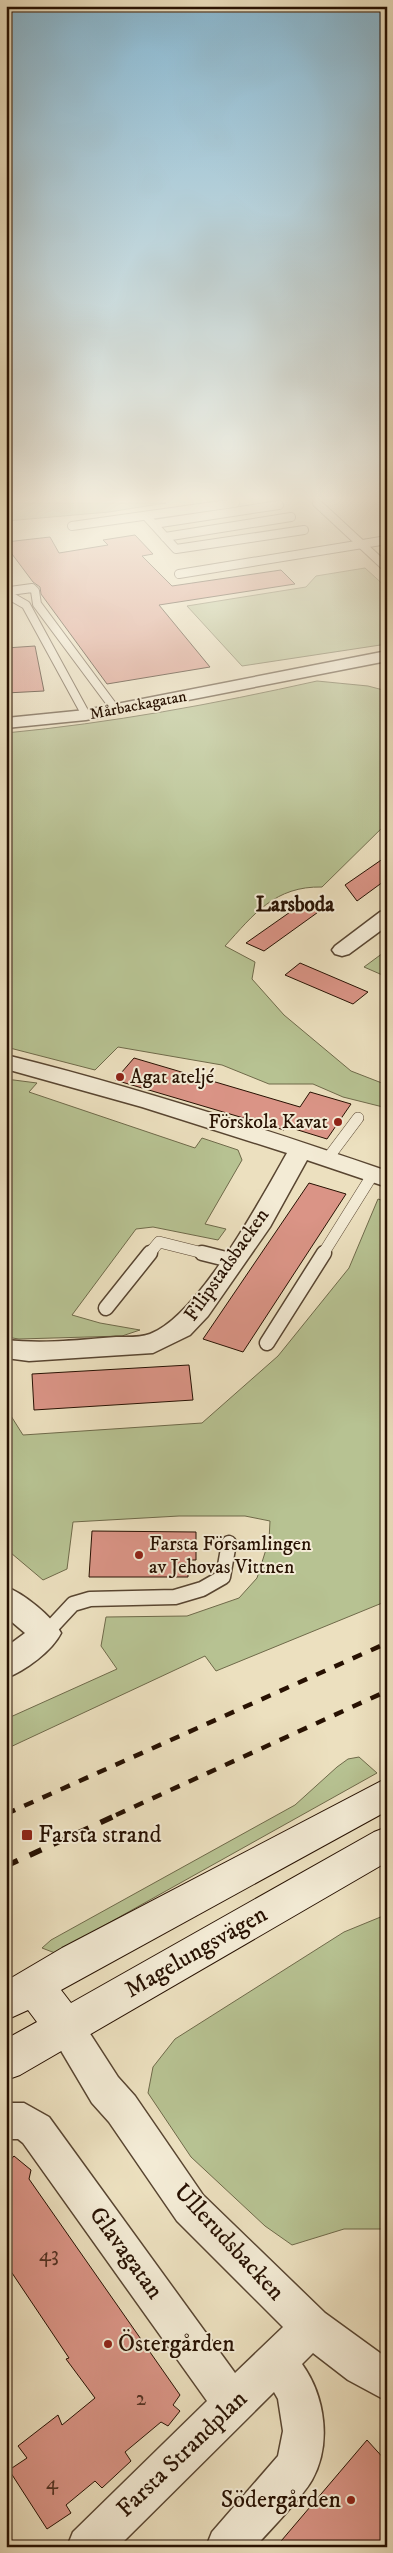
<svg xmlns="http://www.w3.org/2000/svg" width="393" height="2553" font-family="'IM FELL DW Pica',serif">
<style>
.green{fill:#b7c292;stroke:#6f6a4a}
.building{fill:#da9486;stroke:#271102}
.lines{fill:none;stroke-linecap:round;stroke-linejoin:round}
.service-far2-casing{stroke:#584531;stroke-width:10}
.service-far1-casing{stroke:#584531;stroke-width:12}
.service-casing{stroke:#584531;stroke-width:17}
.minor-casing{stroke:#584531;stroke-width:3}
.secondary-casing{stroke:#271102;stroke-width:2}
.service-far2{stroke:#f3ebd5;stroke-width:8}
.service-far1{stroke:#f3ebd5;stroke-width:11}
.service{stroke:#f3ebd5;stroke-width:14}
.minor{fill:#f3ebd5;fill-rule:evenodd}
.secondary{fill:#f3ebd5;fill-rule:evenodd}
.rail-far1{stroke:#271102;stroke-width:4.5;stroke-dasharray:10 10;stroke-linecap:butt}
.rail{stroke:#271102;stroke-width:5.5;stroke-dasharray:13 13;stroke-linecap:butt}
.poi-dot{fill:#8f2418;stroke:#f3ebd5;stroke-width:2}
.labels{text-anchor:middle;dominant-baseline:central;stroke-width:4;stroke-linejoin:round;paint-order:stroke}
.far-street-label{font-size:16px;fill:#271102;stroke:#f3ebd5}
.poi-label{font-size:20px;fill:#271102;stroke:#f3ebd5;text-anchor:start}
.street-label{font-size:20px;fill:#271102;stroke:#f3ebd5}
.far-district-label{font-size:21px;font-weight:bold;fill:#271102;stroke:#f3ebd5}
.near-number-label{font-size:21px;fill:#543223}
.near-poi-label{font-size:24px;fill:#271102;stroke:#f3ebd5;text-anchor:start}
.near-street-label{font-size:24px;fill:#271102;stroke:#f3ebd5}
</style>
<rect width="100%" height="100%" fill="#ece0bf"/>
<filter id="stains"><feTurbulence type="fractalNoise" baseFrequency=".004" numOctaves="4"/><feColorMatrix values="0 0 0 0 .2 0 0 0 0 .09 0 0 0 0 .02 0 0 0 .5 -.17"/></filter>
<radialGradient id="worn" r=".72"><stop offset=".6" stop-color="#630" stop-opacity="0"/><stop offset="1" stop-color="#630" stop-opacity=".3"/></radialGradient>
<g class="green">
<polygon points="6,503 166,503 109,512 6,521"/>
<polygon points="365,568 387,588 387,644 242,666 187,606 306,587 316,576"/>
<path d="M317,681l51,5 19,5v132l-65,64c-47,-1 -68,27 -97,59l30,16 -3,17 32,36 67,56 36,14v23l-44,-11 -30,-13h-44l-47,-19 -104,-18 -23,23 -89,-23v-314c105,-10 208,-29 311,-52z"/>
<polygon points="387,950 387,977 364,967"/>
<polygon points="6,1079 37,1083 29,1092 195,1148 202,1138 238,1150 242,1160 205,1224 226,1229 218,1240 153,1227 136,1229 72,1315 100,1323 140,1330 122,1336 19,1339 6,1337"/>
<polygon points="378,1199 387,1202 387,1601 216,1671 205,1656 6,1749 6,1719 117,1669 101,1646 106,1617 187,1616 239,1598 257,1578 269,1540 270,1521 245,1516 179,1516 73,1522 67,1569 43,1580 11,1553 6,1545 6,1408 23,1435 202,1423 278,1356 349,1268"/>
<polygon points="359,1757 377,1773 55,1953 42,1948 51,1940 295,1805 337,1767 348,1759"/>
<polygon points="383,1916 387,1918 387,2229 344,2229 292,2245 265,2226 191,2157 148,2093 153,2067 175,2039 344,1932"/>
</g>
<g class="building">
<polygon points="135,535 153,554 142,556 172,586 281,570 295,584 159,605 210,667 107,684 41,594 40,587 33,582 6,546 6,542 50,537 59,553 108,545 103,540"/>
<polygon points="35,646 44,691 6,693 6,648"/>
<polygon points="387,856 387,879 357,901 345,885"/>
<polygon points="303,903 321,910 264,951 246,943"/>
<polygon points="300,963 368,992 353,1004 285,975"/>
<polygon points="134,1058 300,1107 310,1092 351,1104 327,1139 285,1126 284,1130 115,1080"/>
<polygon points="309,1183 346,1194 243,1352 203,1339"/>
<polygon points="189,1365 193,1400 34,1410 32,1374"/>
<polygon points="92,1531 196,1532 196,1560 188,1560 188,1577 89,1577"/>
<polygon points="14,2156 31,2170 29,2179 180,2395 173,2405 180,2411 168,2426 161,2422 125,2452 131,2461 102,2488 95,2481 66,2505 71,2513 47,2529 9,2470 27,2458 18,2446 58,2415 62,2425 95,2398 66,2359 69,2358 6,2264 6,2165"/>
<polygon points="367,2440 387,2462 387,2547 276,2547"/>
</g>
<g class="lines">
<g class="service-far2-casing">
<g id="service-far2">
<polyline points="317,503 387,568"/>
<polyline points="146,516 176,549 304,530"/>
<polyline points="154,524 279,505"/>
<polyline points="72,526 235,503"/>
<polyline points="165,537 291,517"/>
<polyline points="179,574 387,540"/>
<polyline points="86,715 26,605 12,597 10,591 32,588 35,591 37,604 115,709"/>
</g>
</g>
<g class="service-far1-casing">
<g id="service-far1">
<polyline points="328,1158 358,1118"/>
<polyline points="149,1254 159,1242 207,1254"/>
<polyline points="323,1254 373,1174"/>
</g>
</g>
<g class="service-casing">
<g id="service">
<polyline points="202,1253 234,1261"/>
<polyline points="106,1308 150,1253"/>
<polyline points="267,1343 324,1253"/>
<polyline points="46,1633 73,1604 90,1599 175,1597 202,1589 223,1577 229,1543"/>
</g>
</g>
<g class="minor-casing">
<g id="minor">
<polygon points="387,651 387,661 86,720 6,728 6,718 86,710"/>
<polygon points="387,910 387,926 349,954 342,956 335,954 332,950 335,946 380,912"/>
<path d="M6,1055c129,32 256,73 381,116v16l-80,-27 -37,67 -62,89 -18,19 -37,18 -124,8 -23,-3v-18c37,4 73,0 110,-3 10,0 24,1 34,-3 48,-18 111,-135 137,-181l-145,-46 -136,-38z"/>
<path d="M6,1587c17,6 47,30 55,46 -9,18 -36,38 -55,45v-31l19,-14 -19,-16z"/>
<path d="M65,2010l13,5 40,62 17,19 68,99 122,118 62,45v43l-39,-21 -35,-27 -11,11c23,32 30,80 10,116 -11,19 -41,49 -57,67h-49l6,-15 66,-76 5,-25 -5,-32 -4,-7 -156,155h-51l6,-15 134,-131 -184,-258 -5,-4h-12v-36h18l25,14 186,256 48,-46 -106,-106 -68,-99 -17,-19 -45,-76 5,-12z"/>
</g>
</g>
<g class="secondary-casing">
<polygon id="secondary" points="387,1778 387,1811 61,1990 71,2003 374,1832 387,1827 387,1862 20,2075 6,2080 6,2039 37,2022 28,2010 6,2020 6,1981 62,1948"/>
</g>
<use href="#service-far2" class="service-far2"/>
<use href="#service-far1" class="service-far1"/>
<use href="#service" class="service"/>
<use href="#minor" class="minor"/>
<use href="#secondary" class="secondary"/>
<g class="rail-far1">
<polyline points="6,1814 387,1643"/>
<polyline points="116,1815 387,1691"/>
</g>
<polyline class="rail" points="6,1866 119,1814"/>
</g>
<linearGradient id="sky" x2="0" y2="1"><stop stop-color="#88b8d2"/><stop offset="0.58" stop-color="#f6f1e2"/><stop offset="1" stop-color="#f6f1e2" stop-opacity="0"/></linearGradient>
<rect width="393" height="860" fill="url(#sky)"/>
<g class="poi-dot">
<circle cx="120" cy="1077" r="5"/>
<circle cx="338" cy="1122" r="5"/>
<circle cx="139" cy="1555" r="5"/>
<rect x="21" y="1829" width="12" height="12" rx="2.5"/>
<circle cx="108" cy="2344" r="5"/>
<circle cx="351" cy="2500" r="5"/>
</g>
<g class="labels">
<g class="far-street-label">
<text transform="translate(138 705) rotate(-11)">Mårbackagatan</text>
</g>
<g class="poi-label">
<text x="130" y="1077">Agat ateljé</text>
<text x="328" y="1122" text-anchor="end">Förskola Kavat</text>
<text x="149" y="1544">Farsta Församlingen<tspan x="149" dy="23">av Jehovas Vittnen</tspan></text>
</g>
<g class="street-label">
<text transform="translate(227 1265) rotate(-55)">Filipstadsbacken</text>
</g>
<g class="far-district-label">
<text x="295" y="905">Larsboda</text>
</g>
<g class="near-number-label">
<text x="49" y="2255">43</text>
<text x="141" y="2399">2</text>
<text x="52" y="2483">4</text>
</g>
<g class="near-poi-label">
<text x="38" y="1835">Farsta strand</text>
<text x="118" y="2344">Östergården</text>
<text x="341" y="2500" text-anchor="end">Södergården</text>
</g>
<g class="near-street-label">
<text transform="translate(196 1952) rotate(-30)">Magelungsvägen</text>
<text transform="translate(229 2242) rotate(47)">Ullerudsbacken</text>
<text transform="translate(126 2253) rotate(54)">Glavagatan</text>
<text transform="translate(182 2454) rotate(-44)">Farsta Strandplan</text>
</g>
</g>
<rect width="393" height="2553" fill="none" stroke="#ece0bf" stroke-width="25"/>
<rect x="8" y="8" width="378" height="2538" fill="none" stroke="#271102" stroke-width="2.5"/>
<rect x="12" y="12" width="368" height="2528" fill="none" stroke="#271102"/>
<rect width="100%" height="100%" filter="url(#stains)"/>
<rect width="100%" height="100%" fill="url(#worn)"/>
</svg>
